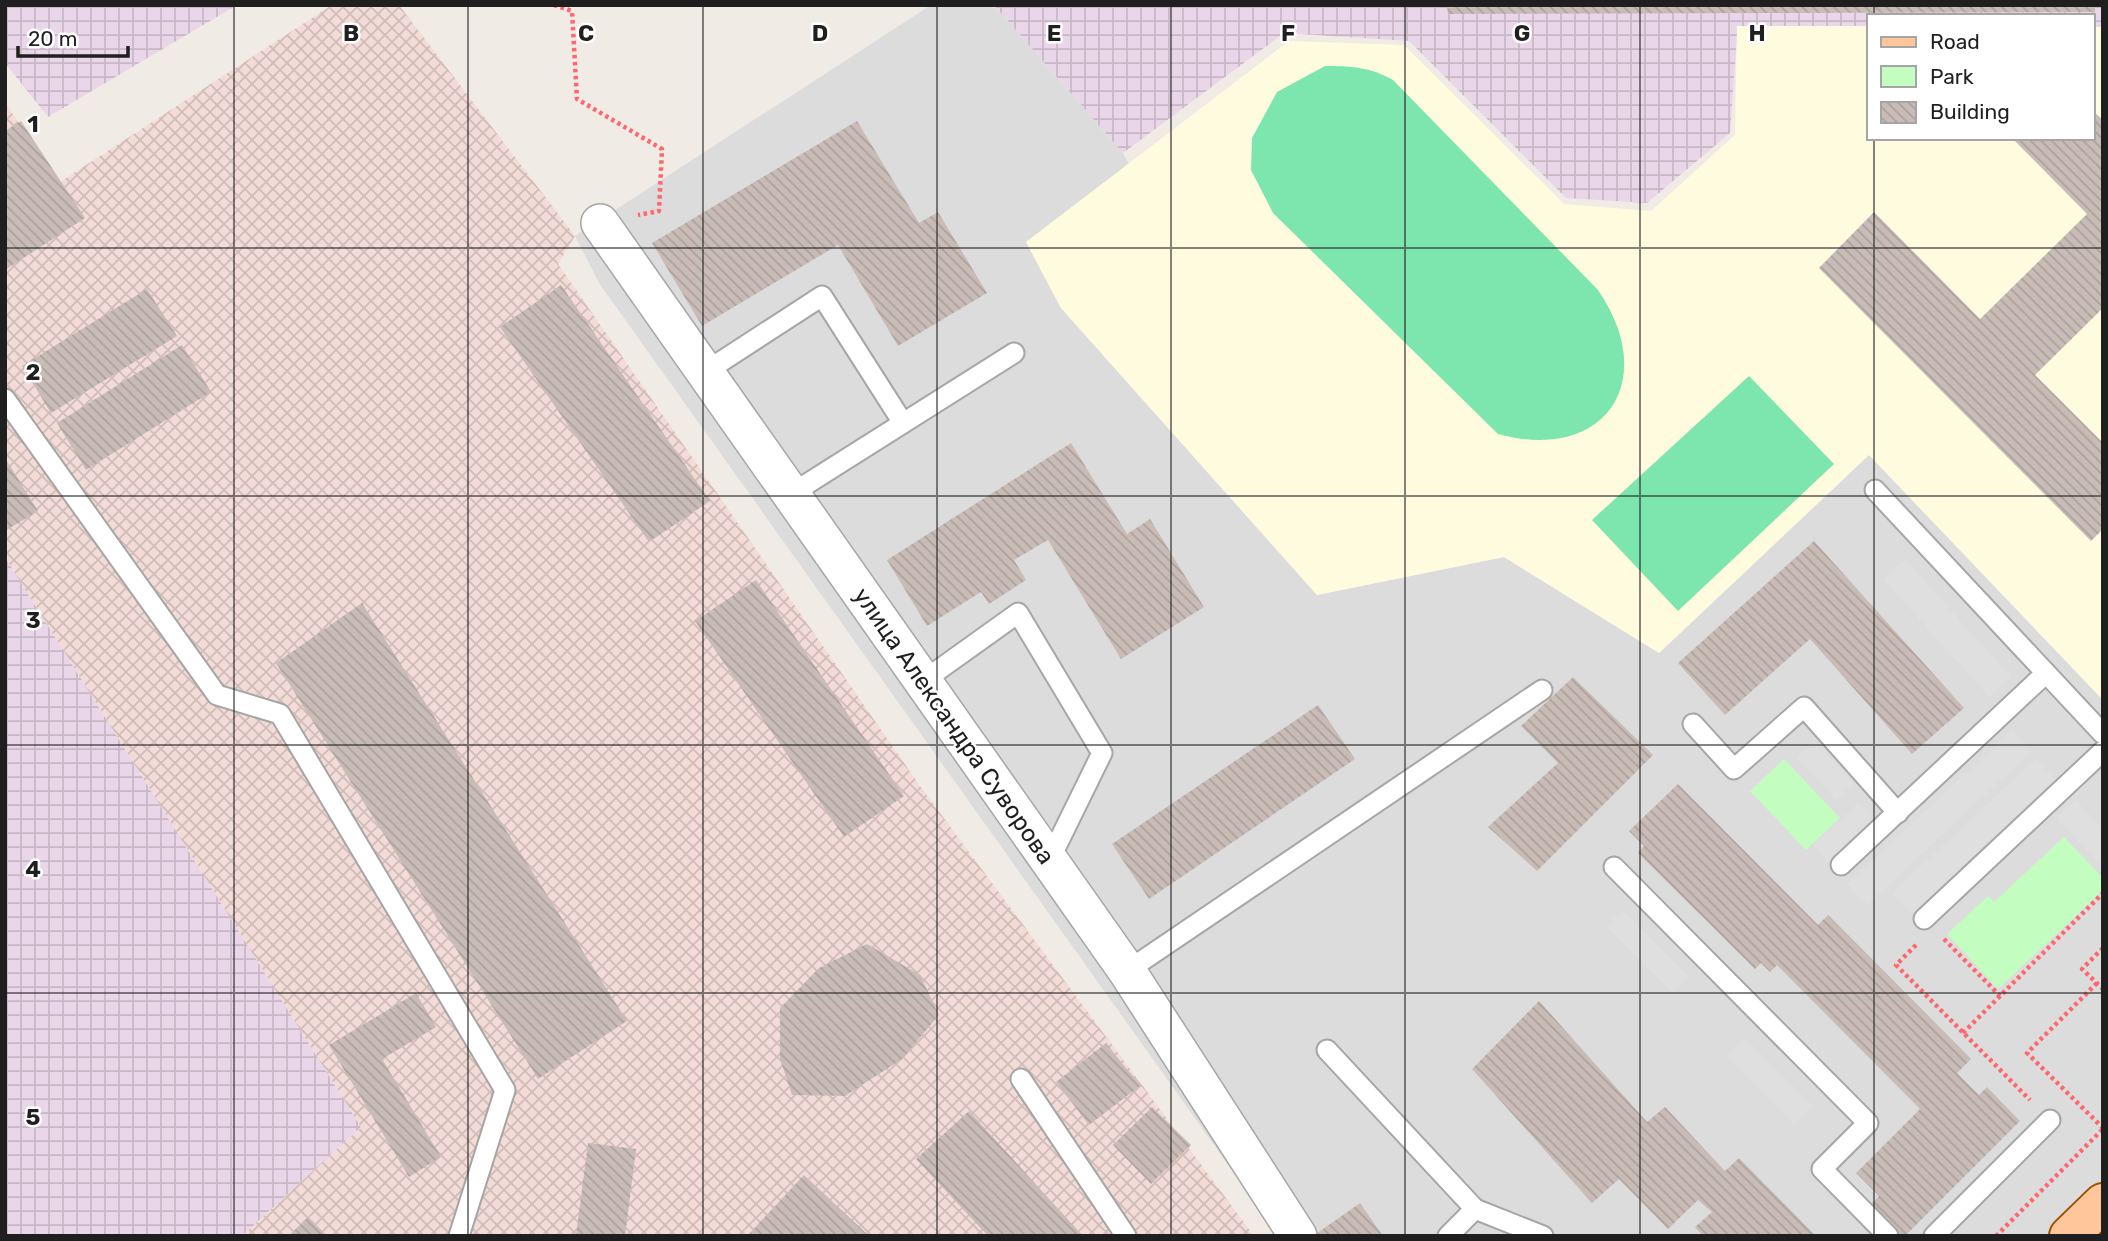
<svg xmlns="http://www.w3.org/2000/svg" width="2108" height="1241" font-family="Rubik,sans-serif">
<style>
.residential{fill:#dddcdc}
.industrial{fill:url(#industrial-grid)}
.education{fill:#fffbdf}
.military{fill:url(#military-cross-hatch)}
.park{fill:#c3fdbf}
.pitch{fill:#7de5ae}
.parking{fill:#dfdfdf}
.building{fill:url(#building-back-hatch)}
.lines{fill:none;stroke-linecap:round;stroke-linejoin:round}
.service-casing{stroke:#a6a6a6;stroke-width:23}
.minor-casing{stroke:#a6a6a6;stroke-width:40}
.primary-casing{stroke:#9a5100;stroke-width:42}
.path{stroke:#ff676d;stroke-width:4.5;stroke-dasharray:3.5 3.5;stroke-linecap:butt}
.service{stroke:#fff;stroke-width:19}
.minor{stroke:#fff;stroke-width:37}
.primary{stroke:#ffc69b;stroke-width:38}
.grid{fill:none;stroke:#1f1f1f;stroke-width:2;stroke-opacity:0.55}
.labels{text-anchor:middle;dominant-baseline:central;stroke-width:5;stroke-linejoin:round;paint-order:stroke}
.street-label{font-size:24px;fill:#1f1f1f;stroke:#fff}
.grid-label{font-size:23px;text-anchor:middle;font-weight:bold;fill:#1f1f1f;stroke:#fff;stroke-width:5;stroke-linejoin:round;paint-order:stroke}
</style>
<defs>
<pattern id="industrial-grid" width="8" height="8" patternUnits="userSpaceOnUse" patternTransform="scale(1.75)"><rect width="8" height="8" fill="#ead6e9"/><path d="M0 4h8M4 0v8" fill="none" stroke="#c8b7c7"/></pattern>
<pattern id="military-cross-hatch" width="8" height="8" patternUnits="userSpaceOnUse" patternTransform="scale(1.75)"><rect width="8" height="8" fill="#f3dbd7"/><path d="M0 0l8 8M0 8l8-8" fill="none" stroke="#d0bcb8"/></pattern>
<pattern id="building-back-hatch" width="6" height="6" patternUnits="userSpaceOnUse" patternTransform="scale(1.75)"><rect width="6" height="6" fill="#c9bcb7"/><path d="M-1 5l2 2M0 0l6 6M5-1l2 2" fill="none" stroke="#aca19d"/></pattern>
</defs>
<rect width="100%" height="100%" fill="#f1ebe5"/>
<polygon class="residential" points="931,5 994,5 1123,153 1129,164 1026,242 1061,308 1317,595 1504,557 1659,653 1869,455 2103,700 2103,1236 1279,1236 599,283 575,236"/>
<g class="industrial">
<polygon points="5,5 237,5 48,117 5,63"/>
<polygon points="994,5 2103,5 2103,27 2092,27 2092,16 1868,16 1868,26 1738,26 1730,133 1647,203 1566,198 1409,41 1284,33 1123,153"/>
<polygon points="5,557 361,1127 242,1236 5,1236"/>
</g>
<polygon class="education" points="1737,26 1868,26 1868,138 2092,138 2092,27 2103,27 2103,700 1869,455 1659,653 1504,557 1317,595 1061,308 1026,242 1289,41 1404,45 1564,204 1651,211 1735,135"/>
<polygon class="military" points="332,5 399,5 575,236 558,264 920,786 1254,1236 242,1236 361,1127 5,557 5,103 60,182"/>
<g class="park">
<polygon points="1784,759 1840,818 1806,850 1750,791"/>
<polygon points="2064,837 2103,878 2103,890 1998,989 1947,934 1988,896 1994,902"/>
</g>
<g class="pitch">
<path d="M1325,66c26,0 45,1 68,14l205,210c62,90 8,173 -100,144l-225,-221 -22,-43 1,-32 25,-46z"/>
<polygon points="1749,376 1834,464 1678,611 1592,520"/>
</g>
<g class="parking">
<polygon points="1905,559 2011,677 1989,697 1883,579"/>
<polygon points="2012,730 2032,751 1867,905 1847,884"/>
<polygon points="1814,740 1854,783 1836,800 1796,758"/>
<polygon points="2036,759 2055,779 1911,914 1892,893"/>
<polygon points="2076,800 2103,829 2103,868 2056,818"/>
<polygon points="1858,803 1876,821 1830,864 1813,845"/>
<polygon points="1622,910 1689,977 1673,993 1606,926"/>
<polygon points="1745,1038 1812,1105 1794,1123 1726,1056"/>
</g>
<g class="building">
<polygon points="1447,5 2095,5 2095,12 1448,14"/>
<polygon points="2092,110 2103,120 2103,308 2035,375 2103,443 2103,529 2091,541 1819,268 1874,212 1980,319 2087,214 2012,138 2092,138"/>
<polygon points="21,121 85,218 5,270 5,131"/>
<polygon points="857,121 919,223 938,212 987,293 898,346 838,245 702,326 652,243"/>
<polygon points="561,285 710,501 649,542 500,327"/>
<polygon points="147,289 177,336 51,413 22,366"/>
<polygon points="182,345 211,392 86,470 57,423"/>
<polygon points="1071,443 1127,534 1150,519 1204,607 1121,659 1048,540 1014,560 1026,580 989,604 981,592 927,626 887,560"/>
<polygon points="5,458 38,511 5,531"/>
<polygon points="1814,541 1964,708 1912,754 1810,639 1725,715 1678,663"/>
<polygon points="756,580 904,796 844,837 695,621"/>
<polygon points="362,603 627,1021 538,1079 276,663"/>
<polygon points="1573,677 1653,755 1537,871 1488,827 1558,763 1521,726"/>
<polygon points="1318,705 1355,759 1149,899 1112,844"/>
<polygon points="1678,784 1818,925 1828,915 1971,1059 1957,1073 1979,1095 1987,1087 2020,1121 1905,1236 1900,1236 1870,1205 1879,1196 1856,1173 1920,1109 1777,965 1770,972 1761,963 1755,969 1638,853 1644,846 1629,831"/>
<polygon points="867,944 920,975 939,1015 902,1059 845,1096 792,1095 780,1059 780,1008 819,968"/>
<polygon points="416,993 436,1027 382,1059 441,1157 409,1177 329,1045"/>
<polygon points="1539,1001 1647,1122 1665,1107 1725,1171 1739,1158 1816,1236 1703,1236 1695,1227 1712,1212 1698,1200 1668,1229 1619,1179 1592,1203 1472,1069"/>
<polygon points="1106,1043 1140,1086 1089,1125 1056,1082"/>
<polygon points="1152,1107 1191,1145 1151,1184 1113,1145"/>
<polygon points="969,1111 1083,1236 988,1236 916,1159"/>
<polygon points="588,1143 636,1149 625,1236 576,1236"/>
<polygon points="804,1175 869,1236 747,1236"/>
<polygon points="1360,1203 1383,1236 1313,1236"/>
<polygon points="308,1217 326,1236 289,1236"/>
</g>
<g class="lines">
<g class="service-casing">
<g id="service">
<polyline points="705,372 822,296 903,423"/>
<polyline points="5,399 217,695 280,714 505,1090 459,1236"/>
<polyline points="1875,490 2103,734"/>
<polyline points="791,494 1014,353"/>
<polyline points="923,681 1018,613 1102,753 1049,861"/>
<polyline points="1693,724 1734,769 1804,707 1898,813"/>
<polyline points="1841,865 2046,673"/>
<polyline points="1614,867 1868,1123 1822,1169 1888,1236"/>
<polyline points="1924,919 2103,751"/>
<polyline points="1127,971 1542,690"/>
<polyline points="1327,1050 1475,1209"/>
<polyline points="1021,1079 1126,1236"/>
<polyline points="1448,1236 1475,1209 1543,1236"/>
<polyline points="1934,1236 2050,1120"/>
</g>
</g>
<g class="minor-casing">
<polyline id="minor" points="600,223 1127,971 1298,1236"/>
</g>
<g class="primary-casing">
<polyline id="primary" points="2069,1236 2103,1203"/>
</g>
<g class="path">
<polyline points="554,5 572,11 577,99 662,149 659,211 638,215"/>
<polyline points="1944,939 2000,996"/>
<polyline points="1916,945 1896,965 2030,1100"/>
<polyline points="2103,948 2082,969 2103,989"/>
<polyline points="2097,983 2027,1053 2103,1128"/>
<polyline points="1963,1033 2103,893"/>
<polyline points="1996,1236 2103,1129"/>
</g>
<use href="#service" class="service"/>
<use href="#minor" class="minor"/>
<use href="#primary" class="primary"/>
</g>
<path class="grid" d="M234,5v1231M468,5v1231M703,5v1231M937,5v1231M1171,5v1231M1405,5v1231M1640,5v1231M1874,5v11M1874,138v1098M5,248h2098M5,496h2098M5,745h2098M5,993h2098"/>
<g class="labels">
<g class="street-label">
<text transform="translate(954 726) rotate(55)">улица Александра Суворова</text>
</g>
</g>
<g class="grid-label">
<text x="351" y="41">B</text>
<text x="586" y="41">C</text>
<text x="820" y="41">D</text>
<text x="1054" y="41">E</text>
<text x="1288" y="41">F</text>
<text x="1522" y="41">G</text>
<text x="1757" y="41">H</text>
<text x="33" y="132">1</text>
<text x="33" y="380">2</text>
<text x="33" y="628">3</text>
<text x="33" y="877">4</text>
<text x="33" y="1125">5</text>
</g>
<rect width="2108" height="1241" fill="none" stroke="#1f1f1f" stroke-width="14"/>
<rect x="1867" y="14" width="228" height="126" fill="#ffffff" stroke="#a5a5a5" stroke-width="2"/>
<rect x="1881" y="37" width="35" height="10" fill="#ffc69b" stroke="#a5a5a5" stroke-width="2"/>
<text x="1930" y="49" font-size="21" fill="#1f1f1f">Road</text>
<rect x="1881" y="66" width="35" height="21" fill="#c3fdbf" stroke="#a5a5a5" stroke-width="2"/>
<text x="1930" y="84" font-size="21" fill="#1f1f1f">Park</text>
<rect x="1881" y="102" width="35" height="21" fill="url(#building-back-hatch)" stroke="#a5a5a5" stroke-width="2"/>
<text x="1930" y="119" font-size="21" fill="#1f1f1f">Building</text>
<path d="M18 46v10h110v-10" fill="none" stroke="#1f1f1f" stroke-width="3.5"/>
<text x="28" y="46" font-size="21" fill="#1f1f1f" stroke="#ffffff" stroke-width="5" paint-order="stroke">20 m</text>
</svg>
